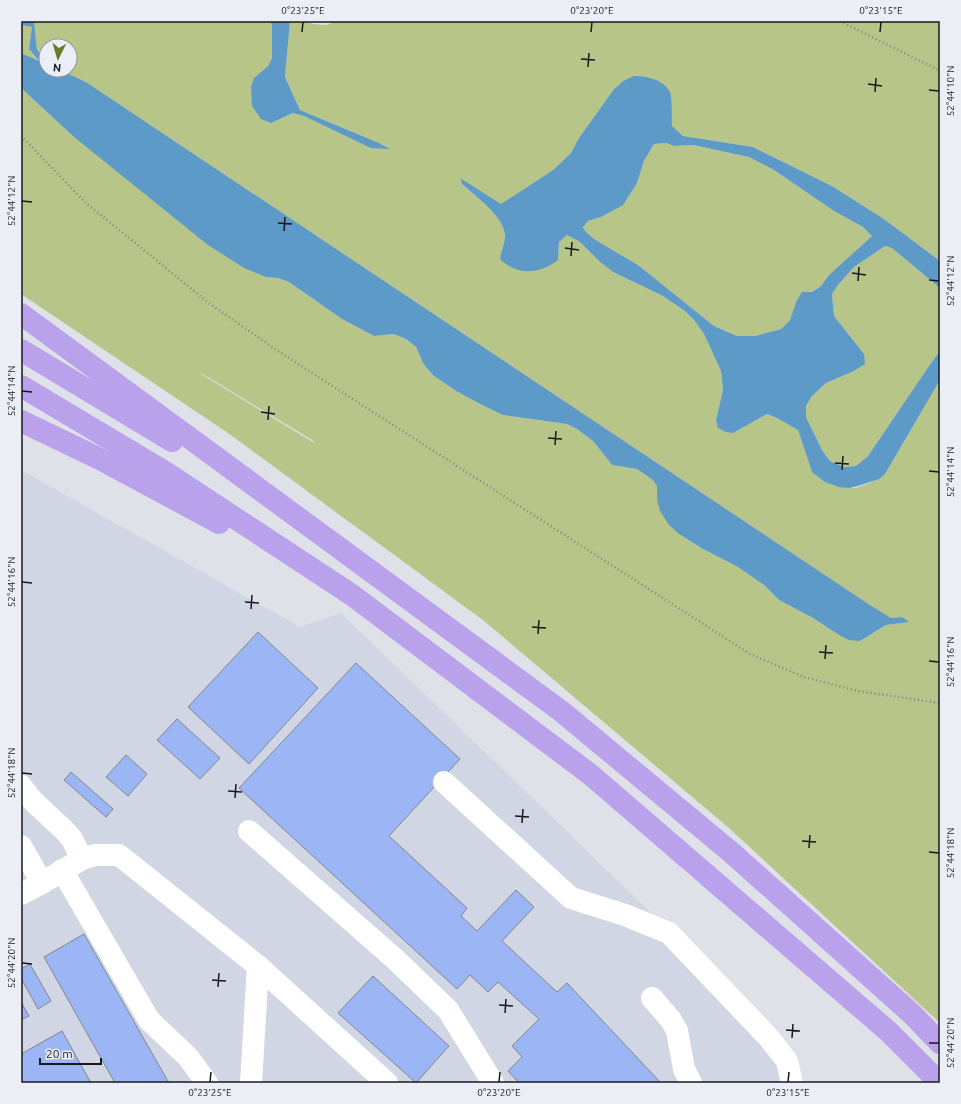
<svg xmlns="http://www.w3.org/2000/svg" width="961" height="1104" font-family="Ubuntu,sans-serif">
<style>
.built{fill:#d0d6e3}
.green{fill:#b7c589;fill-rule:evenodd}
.water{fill:#5d9ac8;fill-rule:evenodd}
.building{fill:#9cb5f4;stroke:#83858c}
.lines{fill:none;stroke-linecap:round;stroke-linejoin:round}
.path{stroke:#818388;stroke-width:2.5;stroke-dasharray:1 3;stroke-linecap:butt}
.minor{stroke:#fff;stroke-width:22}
.highway{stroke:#b9a2eb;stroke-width:22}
.ticks{fill:none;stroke:#17181b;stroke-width:1.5}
.neatline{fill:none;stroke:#17181b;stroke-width:1.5}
.ticks-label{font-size:10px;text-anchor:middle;fill:#17181b}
</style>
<rect width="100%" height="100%" fill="#dee1e8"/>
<polygon class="built" points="21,470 300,627 341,613 645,907 769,1036 798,1083 21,1083"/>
<g class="green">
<path d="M34,21h236l2,5v32l-4,8 -14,12 17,45 22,-10 11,3 85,33 -10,-6 -79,-33 -15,-33 5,-56h16l7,3 14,1 7,-4h606v240l-56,-42 -52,-33 -79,-39 -70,-11 -11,-10 -2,-34 -47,-11 -9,8 -35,49 -8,15 -18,17 -52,34 -41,-25 2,5c13,12 41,31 43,50 0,8 -3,18 -5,25l58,1 1,-19 8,-6 13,7 20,20 13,10 50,24 22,15 9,9 10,14 17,37 2,19 -7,30 17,13 34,-19 10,4 21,12 14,42c8,4 31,15 38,16 9,1 28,-9 35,-14l55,-94v643l-211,-195 -246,-208 -255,-187 -207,-139v-206l53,49 192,140 12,1 11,4 53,37 32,17 20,-2 12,5 10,8 8,18 10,11 22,15 28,15 19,9 64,9 10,5 16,12 19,24 25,4 16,11 4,6v14l22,34 24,15 35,18 26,18 15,15 34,18 26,17 21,6 26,-16 22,-3 -6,-5 -11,1 -24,-15 -781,-521 -15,-7 -7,-5h6v-24h-24v11l-9,-7zM201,373l111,67 4,4 -115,-70z"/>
<polygon points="21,25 32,27 29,49 39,62 21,53"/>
<polygon points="666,143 674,146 693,145 749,157 774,170 834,211 863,227 872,236 829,275 821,286 796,302 790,320 781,329 755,336 737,336 714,326 638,265 594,239 586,232 583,226 588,221 601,217 637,183 644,161 654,144"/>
<polygon points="885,246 892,248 940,288 940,351 929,366 868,456 856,466 844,467 830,461 822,450 806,417 806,406 812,396 826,383 852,372 864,354 834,316 832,294 838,285 854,267"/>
</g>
<g class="water">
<polygon points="21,21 34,21 37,50 46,57 46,70 64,70 71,75 86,82 867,603 891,618 902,617 909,622 886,625 860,641 849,640 839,635 813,618 779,600 764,585 738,567 703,549 679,534 669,525 660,511 657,500 657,486 653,480 637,469 612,465 593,441 577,429 567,424 503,415 484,406 456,391 434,376 424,365 416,347 406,339 394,334 374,336 342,319 289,282 278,278 266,277 244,268 208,245 74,137 21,88 21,53 39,61 29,49 32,27 21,25"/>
<polygon points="270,21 290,21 285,77 300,110 379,143 390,149 371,148 304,116 293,113 271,123 261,119 252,106 251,87 254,78 268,66 272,58 272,26"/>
<path d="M634,76c12,0 29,3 36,16 2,4 2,27 2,34l11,10 70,11 79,39 52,33 56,42v27l-48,-40 -7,-2 -31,21 -16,18 -6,9 2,22 30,38 1,10 -13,8 -26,11 -14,13 -6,10v11l16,33 8,11 14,6 12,-1 12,-10 61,-90 11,-15v29l-55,94 -6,5 -18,6 -11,3 -11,-1 -14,-5 -13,-10 -14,-42 -21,-12 -10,-4 -34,19 -7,-1 -8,-4 -2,-8 7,-30 -2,-19 -17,-37 -10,-14 -9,-9 -22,-15 -50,-24 -13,-10 -20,-20 -13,-7 -8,7 -1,18c-18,14 -41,16 -58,-1 1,-7 5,-16 5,-24 -1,-19 -30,-39 -43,-51l-2,-6 41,26 52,-34 18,-17 8,-15 35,-49 9,-8zM666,143l8,3 19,-1 56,12 25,13 60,41 29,16 9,9 -43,39 -8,11 -9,6h-10l-6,10 -6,18 -9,9 -26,7h-18l-23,-10 -76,-61 -44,-26 -8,-7 -3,-5 5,-6 13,-4 22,-12 14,-22 7,-22 10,-17z"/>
</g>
<g class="building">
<polygon points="258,632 318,688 249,764 188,707"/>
<polygon points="356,663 460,759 389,836 467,908 461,916 477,931 516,890 534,907 502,941 557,992 567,983 661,1083 519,1083 508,1071 522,1057 512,1046 539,1019 498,982 488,992 470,975 457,989 239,788"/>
<polygon points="177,719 220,758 200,779 157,740"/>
<polygon points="126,755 147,774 128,796 106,777"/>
<polygon points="71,772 113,809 106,817 64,780"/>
<polygon points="84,934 169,1083 115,1083 44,957"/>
<polygon points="30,964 51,1001 38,1009 21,978 21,969"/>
<polygon points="373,976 449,1046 416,1083 338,1013"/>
<polygon points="21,1002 29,1016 21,1020"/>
<polygon points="62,1031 91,1083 21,1083 21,1054"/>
</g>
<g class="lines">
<g class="path">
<polyline points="840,21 940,71"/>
<polyline points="21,136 86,203 210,304 281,353 750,654 804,677 858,691 940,703"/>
</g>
<g class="minor">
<polyline points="444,782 571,898 625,915 669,933 769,1038 787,1061 792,1083"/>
<polyline points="21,786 33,801 65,831 72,839 82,859"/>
<polyline points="249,831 395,959 448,1010 493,1083"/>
<polyline points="21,846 42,883"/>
<polyline points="62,870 149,1020 188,1057 207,1083"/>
<polyline points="21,894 42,883 82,859 95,855 119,855 258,966 387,1083"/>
<polyline points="652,998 671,1020 677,1031 684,1069 691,1083"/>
<polyline points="251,1083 258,966"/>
</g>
<g class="highway">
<polyline points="21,314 561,711 732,853 913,1015 940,1043"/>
<polyline points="21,350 172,441"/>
<polyline points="21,386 165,472 352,595 591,775 889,1032 940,1083"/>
<polyline points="21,421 100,459 219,523"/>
</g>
</g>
<path class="ticks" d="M302,32l1,-10M591,32l1,-10M880,32l1,-10M581,59l14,1M588,67l1,-14M868,84l14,2M929,90l10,1M875,92l1,-14M22,201l10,1M278,223l14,1M284,231l1,-14M565,248l14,2M571,256l1,-14M852,273l14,2M929,280l10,1M858,281l1,-14M22,391l10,1M261,412l14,2M268,420l1,-14M548,438l14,1M555,445l1,-14M835,463l14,1M842,470l1,-14M929,471l10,1M22,582l10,1M245,602l14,1M251,609l1,-14M532,627l14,1M538,634l1,-14M819,652l14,1M825,659l1,-14M929,661l10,1M22,773l10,1M228,791l14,1M235,798l1,-14M515,816l14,1M522,823l1,-14M802,841l14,1M809,848l1,-13M929,852l10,1M22,963l10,1M212,980l14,1M218,987l1,-14M499,1005l14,1M505,1013l1,-14M786,1030l14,1M792,1038l1,-14M929,1043h10M210,1082l1,-10M499,1082l1,-10M788,1082l1,-10"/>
<rect width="961" height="1104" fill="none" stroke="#eceef5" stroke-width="44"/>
<g transform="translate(58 58) rotate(185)"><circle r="19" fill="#eceef5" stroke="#97989e"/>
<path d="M0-3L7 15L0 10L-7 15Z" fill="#6d7a27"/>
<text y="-6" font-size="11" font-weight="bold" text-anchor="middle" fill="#17181b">N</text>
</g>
<path d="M40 1058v6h61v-6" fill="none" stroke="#17181b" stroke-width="2"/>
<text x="46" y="1058" font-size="12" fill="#17181b" stroke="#eceef5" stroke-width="3" paint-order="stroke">20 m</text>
<rect x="22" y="22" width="917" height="1060" class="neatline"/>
<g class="ticks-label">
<text x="303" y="14">0°23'25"E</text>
<text x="592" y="14">0°23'20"E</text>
<text x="881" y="14">0°23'15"E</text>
<text transform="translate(950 91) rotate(-90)" y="4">52°44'10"N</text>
<text transform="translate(11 201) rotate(-90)" y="4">52°44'12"N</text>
<text transform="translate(950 281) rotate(-90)" y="4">52°44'12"N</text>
<text transform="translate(11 391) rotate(-90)" y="4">52°44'14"N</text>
<text transform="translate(950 472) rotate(-90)" y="4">52°44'14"N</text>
<text transform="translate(11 582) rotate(-90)" y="4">52°44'16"N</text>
<text transform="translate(950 662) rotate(-90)" y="4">52°44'16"N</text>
<text transform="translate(11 773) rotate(-90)" y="4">52°44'18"N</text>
<text transform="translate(950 853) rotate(-90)" y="4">52°44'18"N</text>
<text transform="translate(11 963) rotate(-90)" y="4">52°44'20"N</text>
<text transform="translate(950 1043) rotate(-90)" y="4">52°44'20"N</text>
<text x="210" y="1096">0°23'25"E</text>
<text x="499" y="1096">0°23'20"E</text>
<text x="788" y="1096">0°23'15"E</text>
</g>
</svg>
